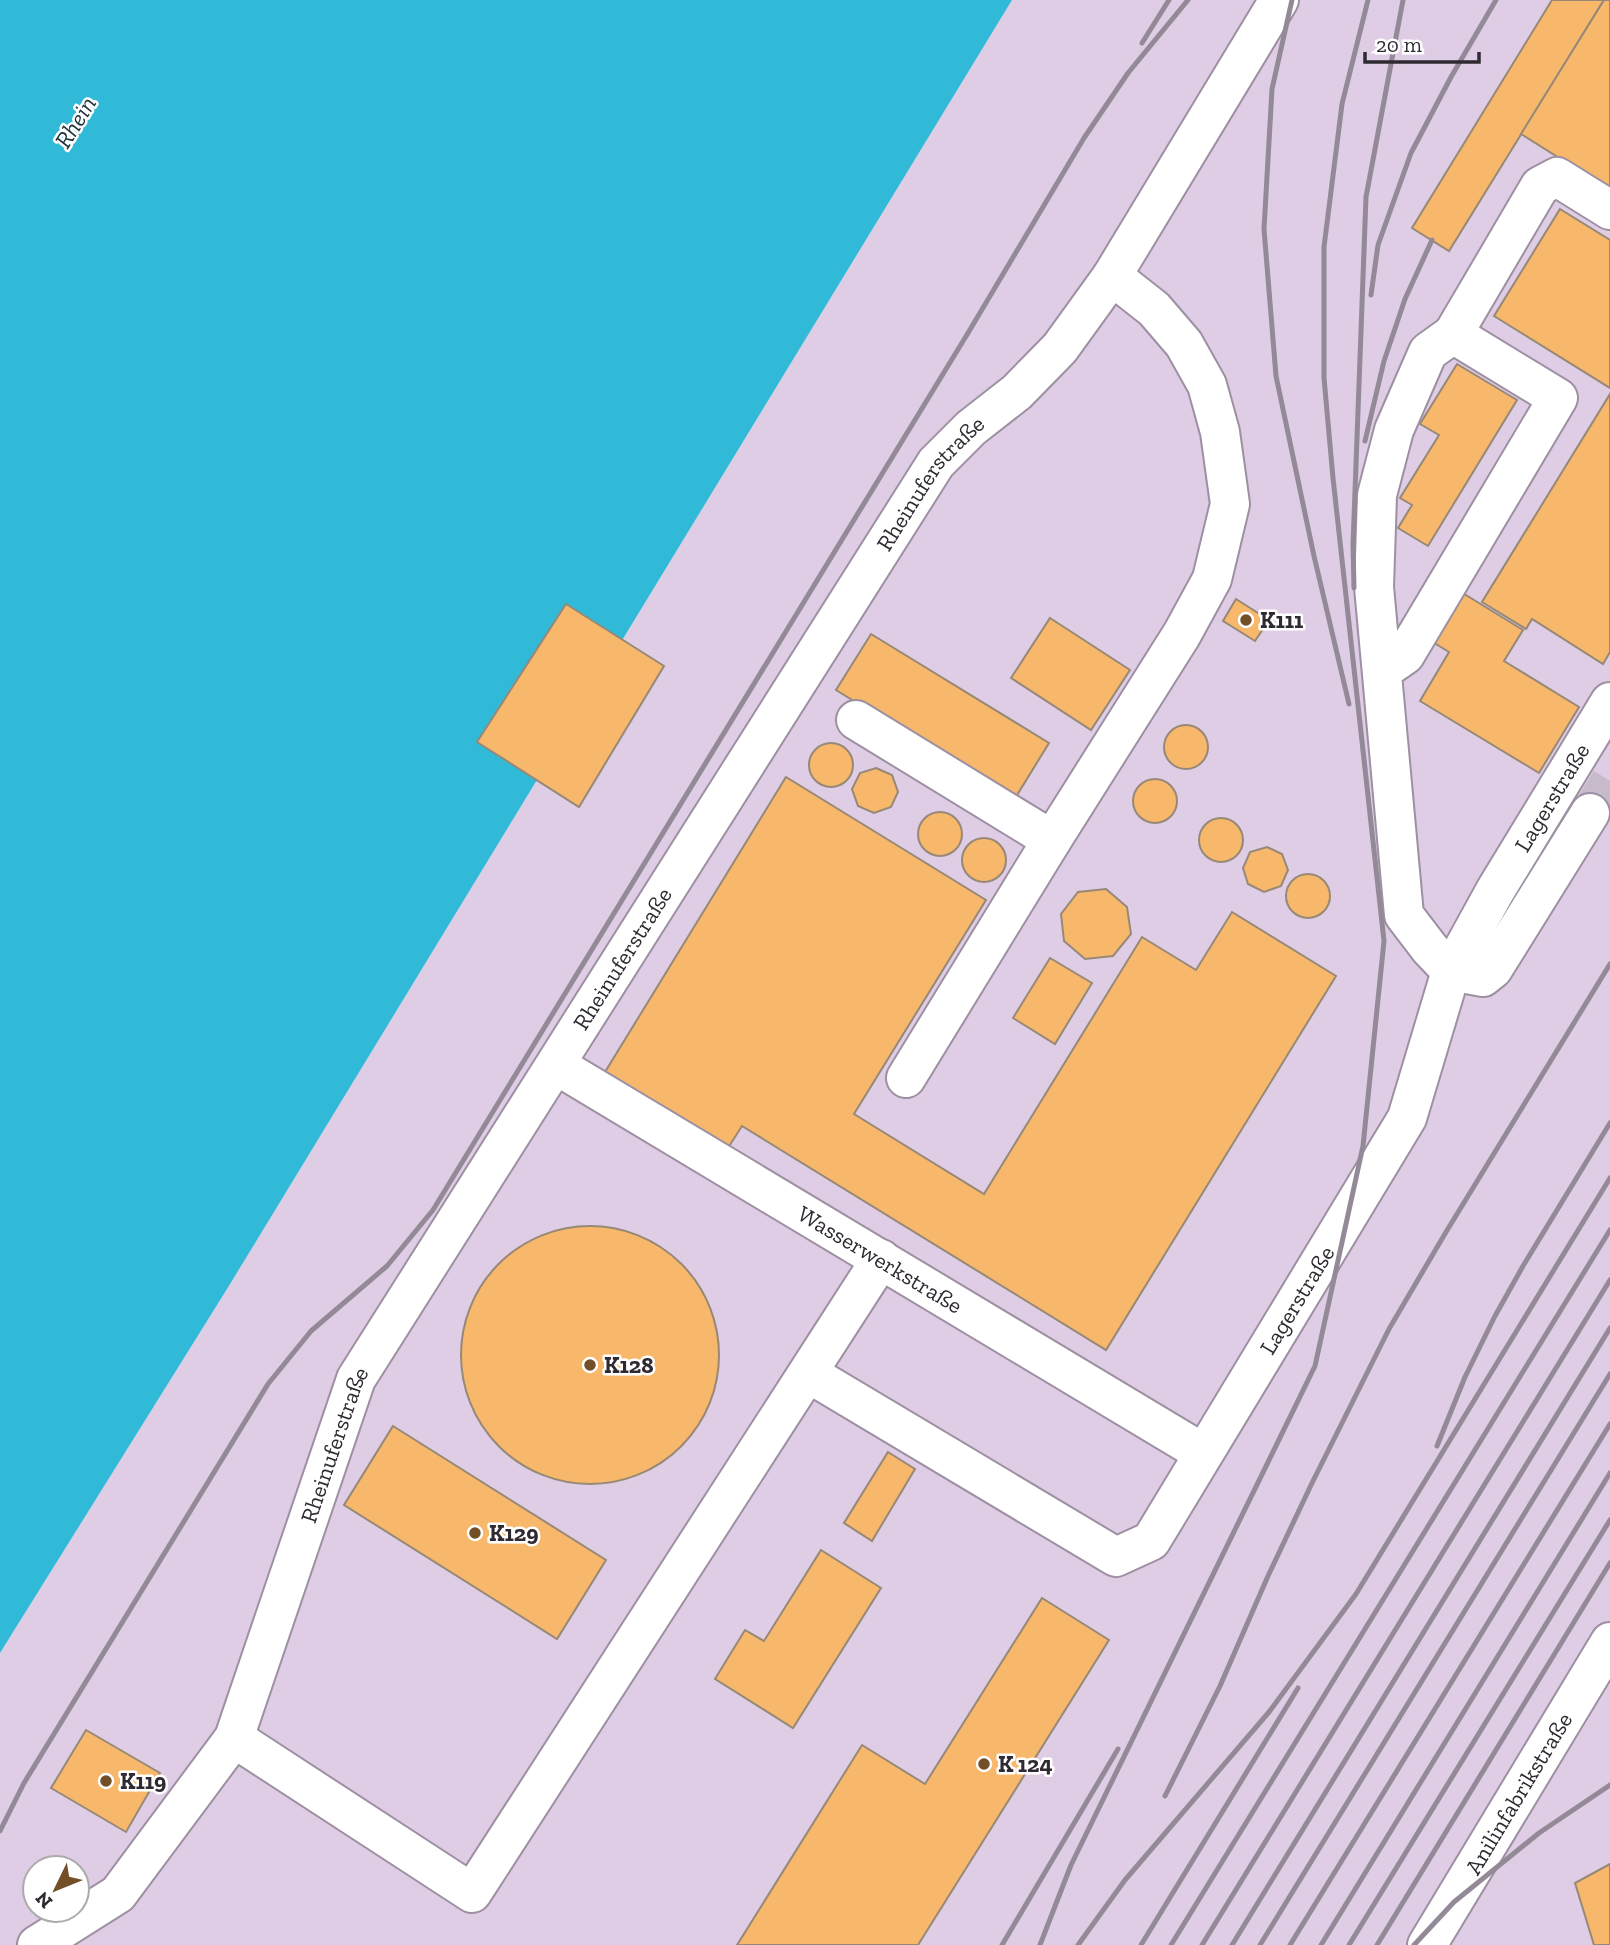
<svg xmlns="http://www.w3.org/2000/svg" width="1610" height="1945" font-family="'Zilla Slab',serif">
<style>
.built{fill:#dfcde5;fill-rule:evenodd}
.water{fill:#31bad8}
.building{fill:#f7b86b;stroke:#978877;stroke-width:2}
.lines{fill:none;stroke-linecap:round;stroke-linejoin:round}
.minor-tunnel{stroke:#c6bacb;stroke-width:38;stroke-dasharray:38 19;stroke-linecap:butt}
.minor-casing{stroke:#9d90a2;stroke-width:42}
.minor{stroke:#fff;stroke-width:38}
.rail{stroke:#938997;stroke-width:5}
.poi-dot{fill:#724f27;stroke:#fff;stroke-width:2.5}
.labels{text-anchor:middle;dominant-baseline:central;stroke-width:5;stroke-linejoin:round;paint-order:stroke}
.street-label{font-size:23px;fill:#2f2a31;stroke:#fff}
.poi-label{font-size:23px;font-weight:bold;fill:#2f2a31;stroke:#fff;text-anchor:start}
.water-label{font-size:24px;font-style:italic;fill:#1c3238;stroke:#fff}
</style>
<rect width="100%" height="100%" fill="#ecdef2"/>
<path class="built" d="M1012,0h598v1945h-1610v-292l227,-364zM35,1868h42v42h-42z"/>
<polygon class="water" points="0,0 1012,0 227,1289 0,1653"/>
<g class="building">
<polygon points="1552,0 1604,0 1449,251 1412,228"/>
<polygon points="1604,0 1610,0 1610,190 1521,134"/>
<polygon points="1560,209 1610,240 1610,388 1494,316"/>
<polygon points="1457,364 1517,400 1428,546 1398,528 1412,505 1400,498 1439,435 1420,424"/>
<polygon points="1610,394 1610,652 1603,664 1532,619 1526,629 1482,602"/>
<polygon points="1461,592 1523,630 1504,661 1579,707 1539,773 1420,701 1449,652 1431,641"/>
<polygon points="1236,599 1269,620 1255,641 1223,621"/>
<polygon points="566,604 664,666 579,807 477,742"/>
<polygon points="1050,618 1130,670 1091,730 1011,678"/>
<polygon points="871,634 1049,743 1014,800 836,690"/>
<circle cx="1186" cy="747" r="22"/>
<circle cx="831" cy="765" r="22"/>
<polygon points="876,768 892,775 898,792 891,807 874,813 858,806 852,789 860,773"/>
<polygon points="786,777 986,900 854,1114 984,1194 1142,937 1196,970 1232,912 1336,976 1106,1350 742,1126 728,1148 605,1072"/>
<circle cx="1155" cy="801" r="22"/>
<circle cx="940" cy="834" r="22"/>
<circle cx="1221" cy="840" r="22"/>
<circle cx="984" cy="860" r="22"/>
<polygon points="1267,847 1282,854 1288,870 1281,886 1264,892 1248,884 1243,868 1250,852"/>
<circle cx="1308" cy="896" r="22"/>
<polygon points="1106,889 1127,907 1131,934 1113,956 1085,959 1064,941 1061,914 1078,892"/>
<polygon points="1050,958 1092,983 1055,1044 1013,1018"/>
<circle cx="590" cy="1355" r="129"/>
<polygon points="393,1426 606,1560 557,1639 344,1505"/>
<polygon points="888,1452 915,1469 872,1541 844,1523"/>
<polygon points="821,1550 881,1588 793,1728 715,1679 745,1630 764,1641"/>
<polygon points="1042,1598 1109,1640 918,1945 737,1945 862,1745 925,1784"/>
<polygon points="86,1730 160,1773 126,1832 51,1788"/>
<polygon points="1610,1864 1610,1945 1594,1945 1575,1883"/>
</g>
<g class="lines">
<polyline class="minor-tunnel" points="1590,813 1610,781"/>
<g class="minor-casing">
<g id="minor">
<polyline points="1453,334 1540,186 1557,177 1610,210"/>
<polyline points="1382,671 1405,655 1558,398 1453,334 1428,352 1394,430 1377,495 1374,587 1404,915 1430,949 1451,971 1483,977 1493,969 1590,813"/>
<polyline points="856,720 1052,840"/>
<path id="s1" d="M556,1065l647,388"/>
<polyline points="906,1078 1052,840 1182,634 1212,579 1230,504 1220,432 1207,385 1184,344 1154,309 1112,276"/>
<path id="s2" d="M808,1373l308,184 35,-16 256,-423 44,-147 44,-80 115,-189"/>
<polyline points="234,1738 472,1893 881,1259"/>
<path id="s3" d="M37,1945l81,-51 116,-156 122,-359 580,-916 35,-35 46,-36 43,-44 52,-72 167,-276"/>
<path id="s4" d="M1427,1945l183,-303"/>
</g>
</g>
<use href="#minor" class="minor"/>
<g class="rail">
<polyline points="1292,0 1272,89 1264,229 1276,376 1314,556 1349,704"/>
<polyline points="1142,43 1169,0"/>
<polyline points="1371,295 1378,245 1411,153 1451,77 1496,0"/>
<polyline points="1365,441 1384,361 1405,299 1432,240"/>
<polyline points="1354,588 1353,545 1366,197 1403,0"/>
<polyline points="1437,1446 1465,1377 1495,1316 1523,1266 1610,1123"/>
<polyline points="1165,1796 1220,1686 1268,1576 1312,1483 1389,1329 1446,1232 1610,964"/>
<polyline points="0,1831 24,1783 268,1384 311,1331 387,1266 433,1210 968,333 1084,138 1128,73 1188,0"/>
<polyline points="1002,1945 1118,1749"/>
<polyline points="1040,1945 1071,1865 1315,1366 1363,1146 1384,941 1333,478 1324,378 1324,247 1342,104 1368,0"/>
<polyline points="1078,1945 1125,1880 1269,1712 1356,1594 1610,1178"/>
<polyline points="1141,1945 1298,1688"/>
<polyline points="1171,1945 1610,1230"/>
<polyline points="1202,1945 1610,1280"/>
<polyline points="1232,1945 1610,1328"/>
<polyline points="1260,1945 1610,1374"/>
<polyline points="1290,1945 1610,1424"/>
<polyline points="1321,1945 1610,1473"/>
<polyline points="1349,1945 1610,1520"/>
<polyline points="1377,1945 1610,1563"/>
<polyline points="1414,1945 1454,1902 1539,1833 1610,1785"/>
</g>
</g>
<g class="poi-dot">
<circle cx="1246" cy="620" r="7"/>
<circle cx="590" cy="1365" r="7"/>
<circle cx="475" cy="1533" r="7"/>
<circle cx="984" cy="1764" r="7"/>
<circle cx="106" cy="1781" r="7"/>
</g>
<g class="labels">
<g class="street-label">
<text stroke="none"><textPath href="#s3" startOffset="1734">Rheinuferstraße</textPath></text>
<text stroke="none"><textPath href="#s2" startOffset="1246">Lagerstraße</textPath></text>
<text stroke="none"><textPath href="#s3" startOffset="1167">Rheinuferstraße</textPath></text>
<text stroke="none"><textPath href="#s1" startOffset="378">Wasserwerkstraße</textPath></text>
<text stroke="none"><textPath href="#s2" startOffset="679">Lagerstraße</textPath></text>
<text stroke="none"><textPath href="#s3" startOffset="600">Rheinuferstraße</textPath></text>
<text stroke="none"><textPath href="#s4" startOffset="177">Anilinfabrikstraße</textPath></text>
</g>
<g class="poi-label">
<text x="1260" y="620">K111</text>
<text x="604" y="1365">K128</text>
<text x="489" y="1533">K129</text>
<text x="998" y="1764">K 124</text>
<text x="120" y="1781">K119</text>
</g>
<g class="water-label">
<text transform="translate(75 122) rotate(-58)">Rhein</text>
</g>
</g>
<g transform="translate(56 1889) rotate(227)"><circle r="33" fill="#ffffff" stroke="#acaaad" stroke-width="2"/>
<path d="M0-5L12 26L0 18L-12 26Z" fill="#724f27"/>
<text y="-10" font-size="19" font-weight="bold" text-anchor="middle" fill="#2f2a31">N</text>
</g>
<path d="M1365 52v10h114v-10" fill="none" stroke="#2f2a31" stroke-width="3.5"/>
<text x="1376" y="52" font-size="21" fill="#2f2a31" stroke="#ffffff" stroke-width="5" paint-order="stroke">20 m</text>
</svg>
